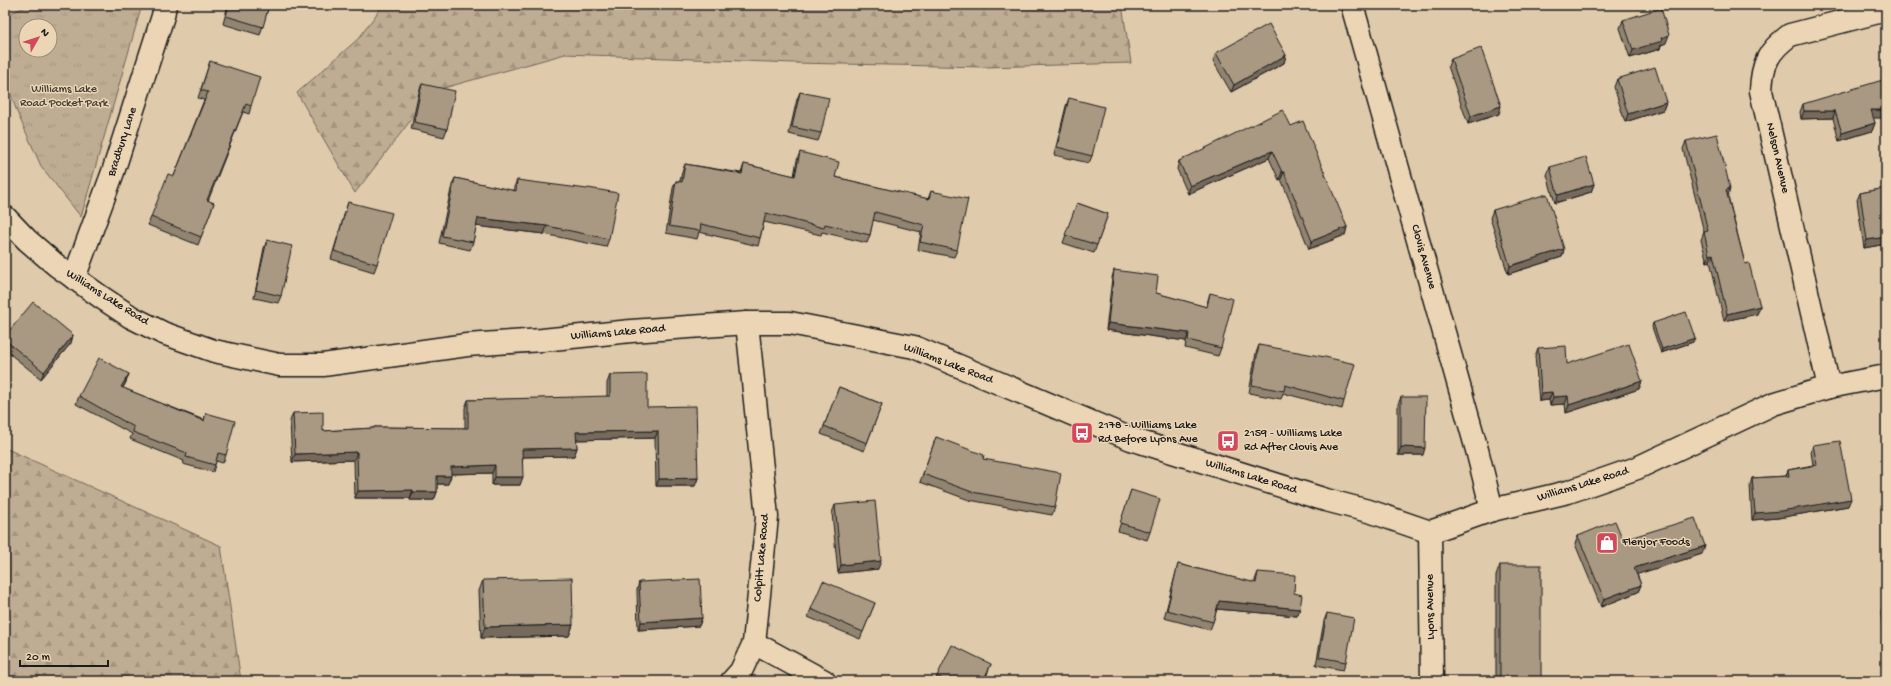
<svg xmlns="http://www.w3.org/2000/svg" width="1891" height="686" font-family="'Gochi Hand',sans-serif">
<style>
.forest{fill:url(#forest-firs);stroke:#6e6458}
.park{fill:url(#park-tufts);stroke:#6e6458;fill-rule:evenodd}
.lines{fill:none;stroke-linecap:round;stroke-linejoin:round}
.minor-casing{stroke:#1c1c1c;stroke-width:25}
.major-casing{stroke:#1c1c1c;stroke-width:25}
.minor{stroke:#ecd5b4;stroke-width:22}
.major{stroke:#ecd5b4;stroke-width:22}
.wall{fill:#918471;stroke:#1c1c1c}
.shaded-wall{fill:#766b5c;stroke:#1c1c1c}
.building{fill:#a99983;stroke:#1c1c1c}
.labels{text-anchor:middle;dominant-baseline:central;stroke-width:3;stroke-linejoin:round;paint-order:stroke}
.park-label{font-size:12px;fill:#45403a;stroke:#ecd5b4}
.street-label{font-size:12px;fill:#1c1c1c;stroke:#ecd5b4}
.poi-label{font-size:12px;fill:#1c1c1c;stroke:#ecd5b4;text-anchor:start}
</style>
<defs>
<pattern id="forest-firs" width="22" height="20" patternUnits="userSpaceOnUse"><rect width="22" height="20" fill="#bfad93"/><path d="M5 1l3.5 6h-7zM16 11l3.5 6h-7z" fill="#a4947e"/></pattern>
<pattern id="park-tufts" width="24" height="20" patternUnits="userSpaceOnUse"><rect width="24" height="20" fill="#bfad93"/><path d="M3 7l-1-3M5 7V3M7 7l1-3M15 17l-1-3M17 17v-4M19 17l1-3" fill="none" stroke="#a4947e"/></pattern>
</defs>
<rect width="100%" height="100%" fill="#dfcaab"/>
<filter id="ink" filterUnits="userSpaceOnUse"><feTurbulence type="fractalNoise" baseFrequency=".025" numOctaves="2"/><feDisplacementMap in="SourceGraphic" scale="8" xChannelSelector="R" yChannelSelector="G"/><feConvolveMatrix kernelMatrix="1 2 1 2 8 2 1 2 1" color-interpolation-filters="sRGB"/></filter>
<g filter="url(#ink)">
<g class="forest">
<polygon points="383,5 1122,5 1131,63 985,67 794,63 565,54 433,91 355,193 297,93 359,38"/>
<polygon points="5,448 221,546 241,681 5,681"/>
</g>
<path class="park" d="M29,5h113l-61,212 -40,-51 -24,-54 -12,-34v-62zM26,26h24v24h-24z"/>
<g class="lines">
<g class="minor-casing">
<g id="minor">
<polyline points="1352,5 1477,450 1492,510"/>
<polyline points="74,278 113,172 163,16 165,5"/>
<path d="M1829,387l-68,-296c1,-27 7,-40 29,-56l96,-25"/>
<polyline points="1430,532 1432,681"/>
<polyline points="754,643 824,681"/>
<polyline points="732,681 741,671 754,643 767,517 747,323"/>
</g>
</g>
<g class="major-casing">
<polyline id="major" points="5,217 27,240 56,265 101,297 131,317 163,333 214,351 280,365 323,365 467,345 542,340 631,331 747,323 790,323 914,347 1131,439 1326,500 1372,512 1430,532 1492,510 1568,492 1637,468 1773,404 1829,387 1886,376"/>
</g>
<use href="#minor" class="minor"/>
<use href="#major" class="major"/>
</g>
<g class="wall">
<polygon points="228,5 269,5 260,35 223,24"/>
<polygon points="1623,20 1666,43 1661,45 1660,49 1630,58 1620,28"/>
<polygon points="1216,53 1286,55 1284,63 1231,92 1213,61"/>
<polygon points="1451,59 1499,114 1468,124 1448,66"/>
<polygon points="210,61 251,106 249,114 243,112 208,201 214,203 198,245 148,225 151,217 174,176 204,100 198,98"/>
<polygon points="1617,79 1666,102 1663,110 1625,122 1614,87"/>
<polygon points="422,84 447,129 444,137 411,129 419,92"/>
<polygon points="800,92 821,133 818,141 789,134 797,99"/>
<polygon points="1069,98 1092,156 1089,163 1054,155 1066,106"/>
<polygon points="1803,104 1873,118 1875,123 1872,131 1839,141 1833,118 1801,119 1800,112"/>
<polygon points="1291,126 1347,227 1345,235 1309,249 1281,179 1279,180 1269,158 1188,194 1177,169 1179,161"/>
<polygon points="1686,141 1728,196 1745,264 1760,306 1757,314 1724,321 1710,261 1707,262 1701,240 1704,232 1683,149"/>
<polygon points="800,152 835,177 928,199 931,191 957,250 954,257 918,250 921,232 873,220 870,235 867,243 822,232 821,235 764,222 758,246 699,232 697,239 666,233 673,188 676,181 680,181 682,172 685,164 741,173 744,164 794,176 797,160"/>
<polygon points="1550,167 1594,184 1591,192 1555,203 1547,175"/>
<polygon points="455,178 514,191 514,187 517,180 609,239 606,247 544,234 476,226 473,242 470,250 439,243 452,185"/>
<polygon points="1886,188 1886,244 1864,248 1857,200 1860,193"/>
<polygon points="348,202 377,264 374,272 331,259"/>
<polygon points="1077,203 1108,214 1094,253 1063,243"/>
<polygon points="1493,210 1564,249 1562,257 1508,274 1490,218"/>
<polygon points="267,240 281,296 278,303 254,298 264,248"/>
<polygon points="1114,270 1156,293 1206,307 1210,293 1221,348 1218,356 1185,348 1186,341 1106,330 1112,278"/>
<polygon points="1653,323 1693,342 1661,353 1652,327"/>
<polygon points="73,335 71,343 41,379 5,350 5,336"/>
<polygon points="1259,345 1344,401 1342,409 1283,393 1281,399 1249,393 1256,353"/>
<polygon points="1538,348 1567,364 1642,381 1639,389 1566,413 1565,404 1550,405 1549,400 1539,401 1535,356"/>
<polygon points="129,374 126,382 123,388 204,420 206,413 226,455 223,463 216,461 213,472 183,464 184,461 130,439 132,434 76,404 79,396"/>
<polygon points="610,375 647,407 698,478 695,486 656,486 655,438 576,440 577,448 574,456 523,457 520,485 492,485 492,473 451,474 448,484 437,484 437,492 434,500 410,500 410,498 355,498 354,460 292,462 290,421 293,413 323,431 373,428 374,427 465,428 465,408 468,400 607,397 607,383"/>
<polygon points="839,387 882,404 864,451 821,434"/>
<polygon points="1401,397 1423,455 1398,455 1398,404"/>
<polygon points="936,437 983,459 1055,507 1052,515 969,500 920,482"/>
<polygon points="1813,445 1848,506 1778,518 1752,520 1750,485 1752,478 1786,476 1788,470 1813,465 1811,452"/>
<polygon points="1131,490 1150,532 1147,540 1118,531"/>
<polygon points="835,505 878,569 838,573 832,513"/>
<polygon points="1578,536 1623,540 1702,554 1637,574 1641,585 1638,592 1601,607 1575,544"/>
<polygon points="1178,564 1255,583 1255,580 1258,572 1294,593 1300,609 1297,616 1217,609 1213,622 1210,630 1164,618 1176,572"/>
<polygon points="1500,565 1541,681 1496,681 1496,576"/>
<polygon points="483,580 573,625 569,636 481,638 479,591"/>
<polygon points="639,582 702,618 699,626 638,630 637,590"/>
<polygon points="875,603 860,639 808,617 811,609"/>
<polygon points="1884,604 1886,604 1886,646 1884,646 1881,612"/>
<polygon points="1327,613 1346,662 1343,670 1316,665 1324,621"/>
<polygon points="988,672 984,681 935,681 937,676"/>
</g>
<g class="shaded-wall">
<polygon points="1669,35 1666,43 1661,45 1660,49 1630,58 1633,50 1661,38"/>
<polygon points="1286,55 1284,63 1231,92 1234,85"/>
<polygon points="1666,102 1663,110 1625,122 1628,114"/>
<polygon points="1501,106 1499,114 1468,124 1471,116"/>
<polygon points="1871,110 1886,110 1886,118 1868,118"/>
<polygon points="1804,111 1835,111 1833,118 1801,119"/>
<polygon points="1875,123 1872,131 1839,141 1842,133"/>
<polygon points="1272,151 1269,158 1188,194 1190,186"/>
<polygon points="1282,172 1284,172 1281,179 1279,180"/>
<polygon points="1594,184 1591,192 1555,203 1558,195"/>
<polygon points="1730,188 1728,196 1723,197 1726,190"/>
<polygon points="478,218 547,226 544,234 475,226"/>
<polygon points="1347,227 1345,235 1309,249 1312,241"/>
<polygon points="1886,237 1886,244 1864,248 1867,240"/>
<polygon points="1564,249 1562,257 1508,274 1510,266"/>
<polygon points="1713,254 1710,261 1707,262 1709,255"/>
<polygon points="1760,306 1757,314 1724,321 1727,314"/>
<polygon points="1108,323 1189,333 1186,341 1106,330"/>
<polygon points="73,335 71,343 41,379 44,372"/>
<polygon points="1695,338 1693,342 1661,353 1662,349"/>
<polygon points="129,374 126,382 119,395 121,387"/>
<polygon points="1642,381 1639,389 1566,413 1569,405"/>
<polygon points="1552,392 1549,400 1539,401 1541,393"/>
<polygon points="1568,396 1565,404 1550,405 1553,397"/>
<polygon points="658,431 655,438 573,440 576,432"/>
<polygon points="1401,447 1425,448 1423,455 1398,455"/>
<polygon points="577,448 574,456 520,457 522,449"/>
<polygon points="357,452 354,460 292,462 295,454"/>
<polygon points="495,465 492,473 448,474 451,467"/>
<polygon points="437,476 451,476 448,484 434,484"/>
<polygon points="495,477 523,477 520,485 492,485"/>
<polygon points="698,478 695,486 656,486 659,479"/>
<polygon points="413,490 410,498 355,498 358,491"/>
<polygon points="413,492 437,492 434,500 410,500"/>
<polygon points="1851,499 1848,506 1778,518 1752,520 1755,513"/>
<polygon points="1705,546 1702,554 1632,576 1634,568"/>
<polygon points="881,561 878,569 838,573 841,565"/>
<polygon points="1641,585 1638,592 1601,607 1604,599"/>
<polygon points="1219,601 1300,609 1297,616 1216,609"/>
<polygon points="702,618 699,626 638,630 641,622"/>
<polygon points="573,625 569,636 481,638 485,627"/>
<polygon points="991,664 984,681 983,681"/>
</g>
<g class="building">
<polygon points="229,5 269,5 263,27 226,16"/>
<polygon points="1661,8 1669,35 1661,38 1662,41 1633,50 1623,20"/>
<polygon points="1269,24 1286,55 1234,85 1216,53"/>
<polygon points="1481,48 1501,106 1471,116 1451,59"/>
<polygon points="210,61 260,77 251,106 246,104 207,200 214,203 201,237 151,217 168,174 174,176 208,92 201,90"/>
<polygon points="1655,67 1666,102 1628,114 1617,79"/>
<polygon points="1886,79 1886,110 1871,110 1875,123 1842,133 1835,111 1804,111 1803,104"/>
<polygon points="422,84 455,91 447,129 414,122"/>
<polygon points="800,92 829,98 821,133 792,127"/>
<polygon points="1069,98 1104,107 1092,156 1057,147"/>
<polygon points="1283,110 1291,126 1303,121 1347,227 1312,241 1284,172 1282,172 1272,151 1190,186 1179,161"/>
<polygon points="1717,134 1730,188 1726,190 1745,264 1749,263 1760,306 1727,314 1713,254 1709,255 1704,232 1708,231 1686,141"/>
<polygon points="800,152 839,162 835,177 929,199 931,191 968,199 957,250 920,242 924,225 875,212 870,235 825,224 824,228 766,213 760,238 701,224 700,231 669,226 676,181 682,182 685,164 742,174 744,164 795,176"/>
<polygon points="1586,157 1594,184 1558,195 1550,167"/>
<polygon points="455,178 516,191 517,180 587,189 588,188 618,193 609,239 547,226 478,218 473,242 442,236"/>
<polygon points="1886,188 1886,237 1867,240 1860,193"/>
<polygon points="1547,194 1564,249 1510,266 1493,210"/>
<polygon points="348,202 392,213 377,264 334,251"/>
<polygon points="1077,203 1108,214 1097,245 1065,235"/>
<polygon points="267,240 292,246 281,296 256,290"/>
<polygon points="1114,270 1158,276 1156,293 1207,307 1210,293 1233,299 1221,348 1188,340 1189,333 1108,323"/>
<polygon points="33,302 73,335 44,372 5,340 5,336"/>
<polygon points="1686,312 1695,338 1662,349 1653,323"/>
<polygon points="1629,344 1642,381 1569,405 1568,396 1553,397 1552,392 1541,393 1538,348 1566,346 1567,364"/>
<polygon points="1259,345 1325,357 1355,364 1344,401 1285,385 1284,391 1252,385"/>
<polygon points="99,358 129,374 121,387 204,421 206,413 235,421 226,455 218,453 215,465 186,457 187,453 133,432 134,427 79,396"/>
<polygon points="647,374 647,407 696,406 698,478 659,479 658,431 576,432 577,448 522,449 523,477 495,477 495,465 451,467 451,476 437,476 437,492 413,492 413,490 358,491 357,452 295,454 293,413 323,412 323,431 374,428 374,427 468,428 468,400 610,396 610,375"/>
<polygon points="839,387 882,404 867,443 824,426"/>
<polygon points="1401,397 1426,397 1425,448 1401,447"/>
<polygon points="936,437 984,455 983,459 1061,473 1055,507 972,492 923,474"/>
<polygon points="1840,441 1851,499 1781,511 1755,513 1752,478 1789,476 1788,470 1817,465 1813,445"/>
<polygon points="1131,490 1160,499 1150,532 1120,523"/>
<polygon points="875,501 881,561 841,565 835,505"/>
<polygon points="1695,518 1705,546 1634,568 1641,585 1604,599 1578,536 1615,521 1623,540"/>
<polygon points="1178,564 1256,583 1258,572 1295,575 1294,593 1302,595 1300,609 1219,601 1213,622 1167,610"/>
<rect x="1500" y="565" width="41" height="116"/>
<polygon points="572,578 573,625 485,627 483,580"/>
<polygon points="700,579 702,618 641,622 639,582"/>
<polygon points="823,581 875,603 863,632 811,609"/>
<polygon points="1884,604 1886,604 1886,625"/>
<polygon points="1327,613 1354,618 1346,662 1319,657"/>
<polygon points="952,645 991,664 983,681 946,681 937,676"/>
</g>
</g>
<defs>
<g id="bus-square" transform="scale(1.15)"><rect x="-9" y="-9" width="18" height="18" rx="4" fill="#d1495b" stroke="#ecd5b4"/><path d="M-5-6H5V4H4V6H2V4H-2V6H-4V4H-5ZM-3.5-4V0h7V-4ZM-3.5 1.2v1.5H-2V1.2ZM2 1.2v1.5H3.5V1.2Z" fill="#fff"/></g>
<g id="shop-square" transform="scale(1.15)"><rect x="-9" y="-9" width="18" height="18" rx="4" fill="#d1495b" stroke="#ecd5b4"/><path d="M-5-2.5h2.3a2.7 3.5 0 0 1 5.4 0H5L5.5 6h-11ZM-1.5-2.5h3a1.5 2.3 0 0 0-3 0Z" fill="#fff"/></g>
</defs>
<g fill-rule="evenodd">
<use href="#bus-square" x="1082" y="433"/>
<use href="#bus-square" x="1228" y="441"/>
<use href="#shop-square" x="1607" y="543"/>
</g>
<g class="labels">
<g class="park-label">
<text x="64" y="90">Williams Lake<tspan x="64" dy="14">Road Pocket Park</tspan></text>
</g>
<g class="street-label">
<text transform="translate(123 142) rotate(-72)">Bradbury Lane</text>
<text transform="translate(1777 158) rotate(77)">Nelson Avenue</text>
<text transform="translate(1423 257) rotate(74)">Clovis Avenue</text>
<text transform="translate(107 298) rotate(32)">Williams Lake Road</text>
<text transform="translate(618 333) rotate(-5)">Williams Lake Road</text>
<text transform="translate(948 364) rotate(21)">Williams Lake Road</text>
<text transform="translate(1251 477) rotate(17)">Williams Lake Road</text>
<text transform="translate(1583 485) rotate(-17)">Williams Lake Road</text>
<text transform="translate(762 558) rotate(-85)">Colpitt Lake Road</text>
<text transform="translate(1431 607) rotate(-91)">Lyons Avenue</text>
</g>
<g class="poi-label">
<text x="1098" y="426">2178 - Williams Lake<tspan x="1098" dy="14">Rd Before Lyons Ave</tspan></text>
<text x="1244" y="434">2159 - Williams Lake<tspan x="1244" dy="14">Rd After Clovis Ave</tspan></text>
<text x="1622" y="543">Flenjor Foods</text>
</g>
</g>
<rect width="1891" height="686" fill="none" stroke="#ecd5b4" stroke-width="20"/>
<rect x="10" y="10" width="1871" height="666" fill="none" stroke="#1c1c1c" stroke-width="1.5" filter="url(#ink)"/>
<g transform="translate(38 38) rotate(51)"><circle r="19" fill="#ecd5b4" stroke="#998b77"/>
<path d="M0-3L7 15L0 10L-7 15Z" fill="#d1495b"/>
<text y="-6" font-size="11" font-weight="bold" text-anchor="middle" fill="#1c1c1c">N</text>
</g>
<path d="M20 660v6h88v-6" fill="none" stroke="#1c1c1c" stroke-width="2"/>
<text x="26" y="660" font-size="12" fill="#1c1c1c" stroke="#ecd5b4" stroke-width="3" paint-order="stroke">20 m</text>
</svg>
